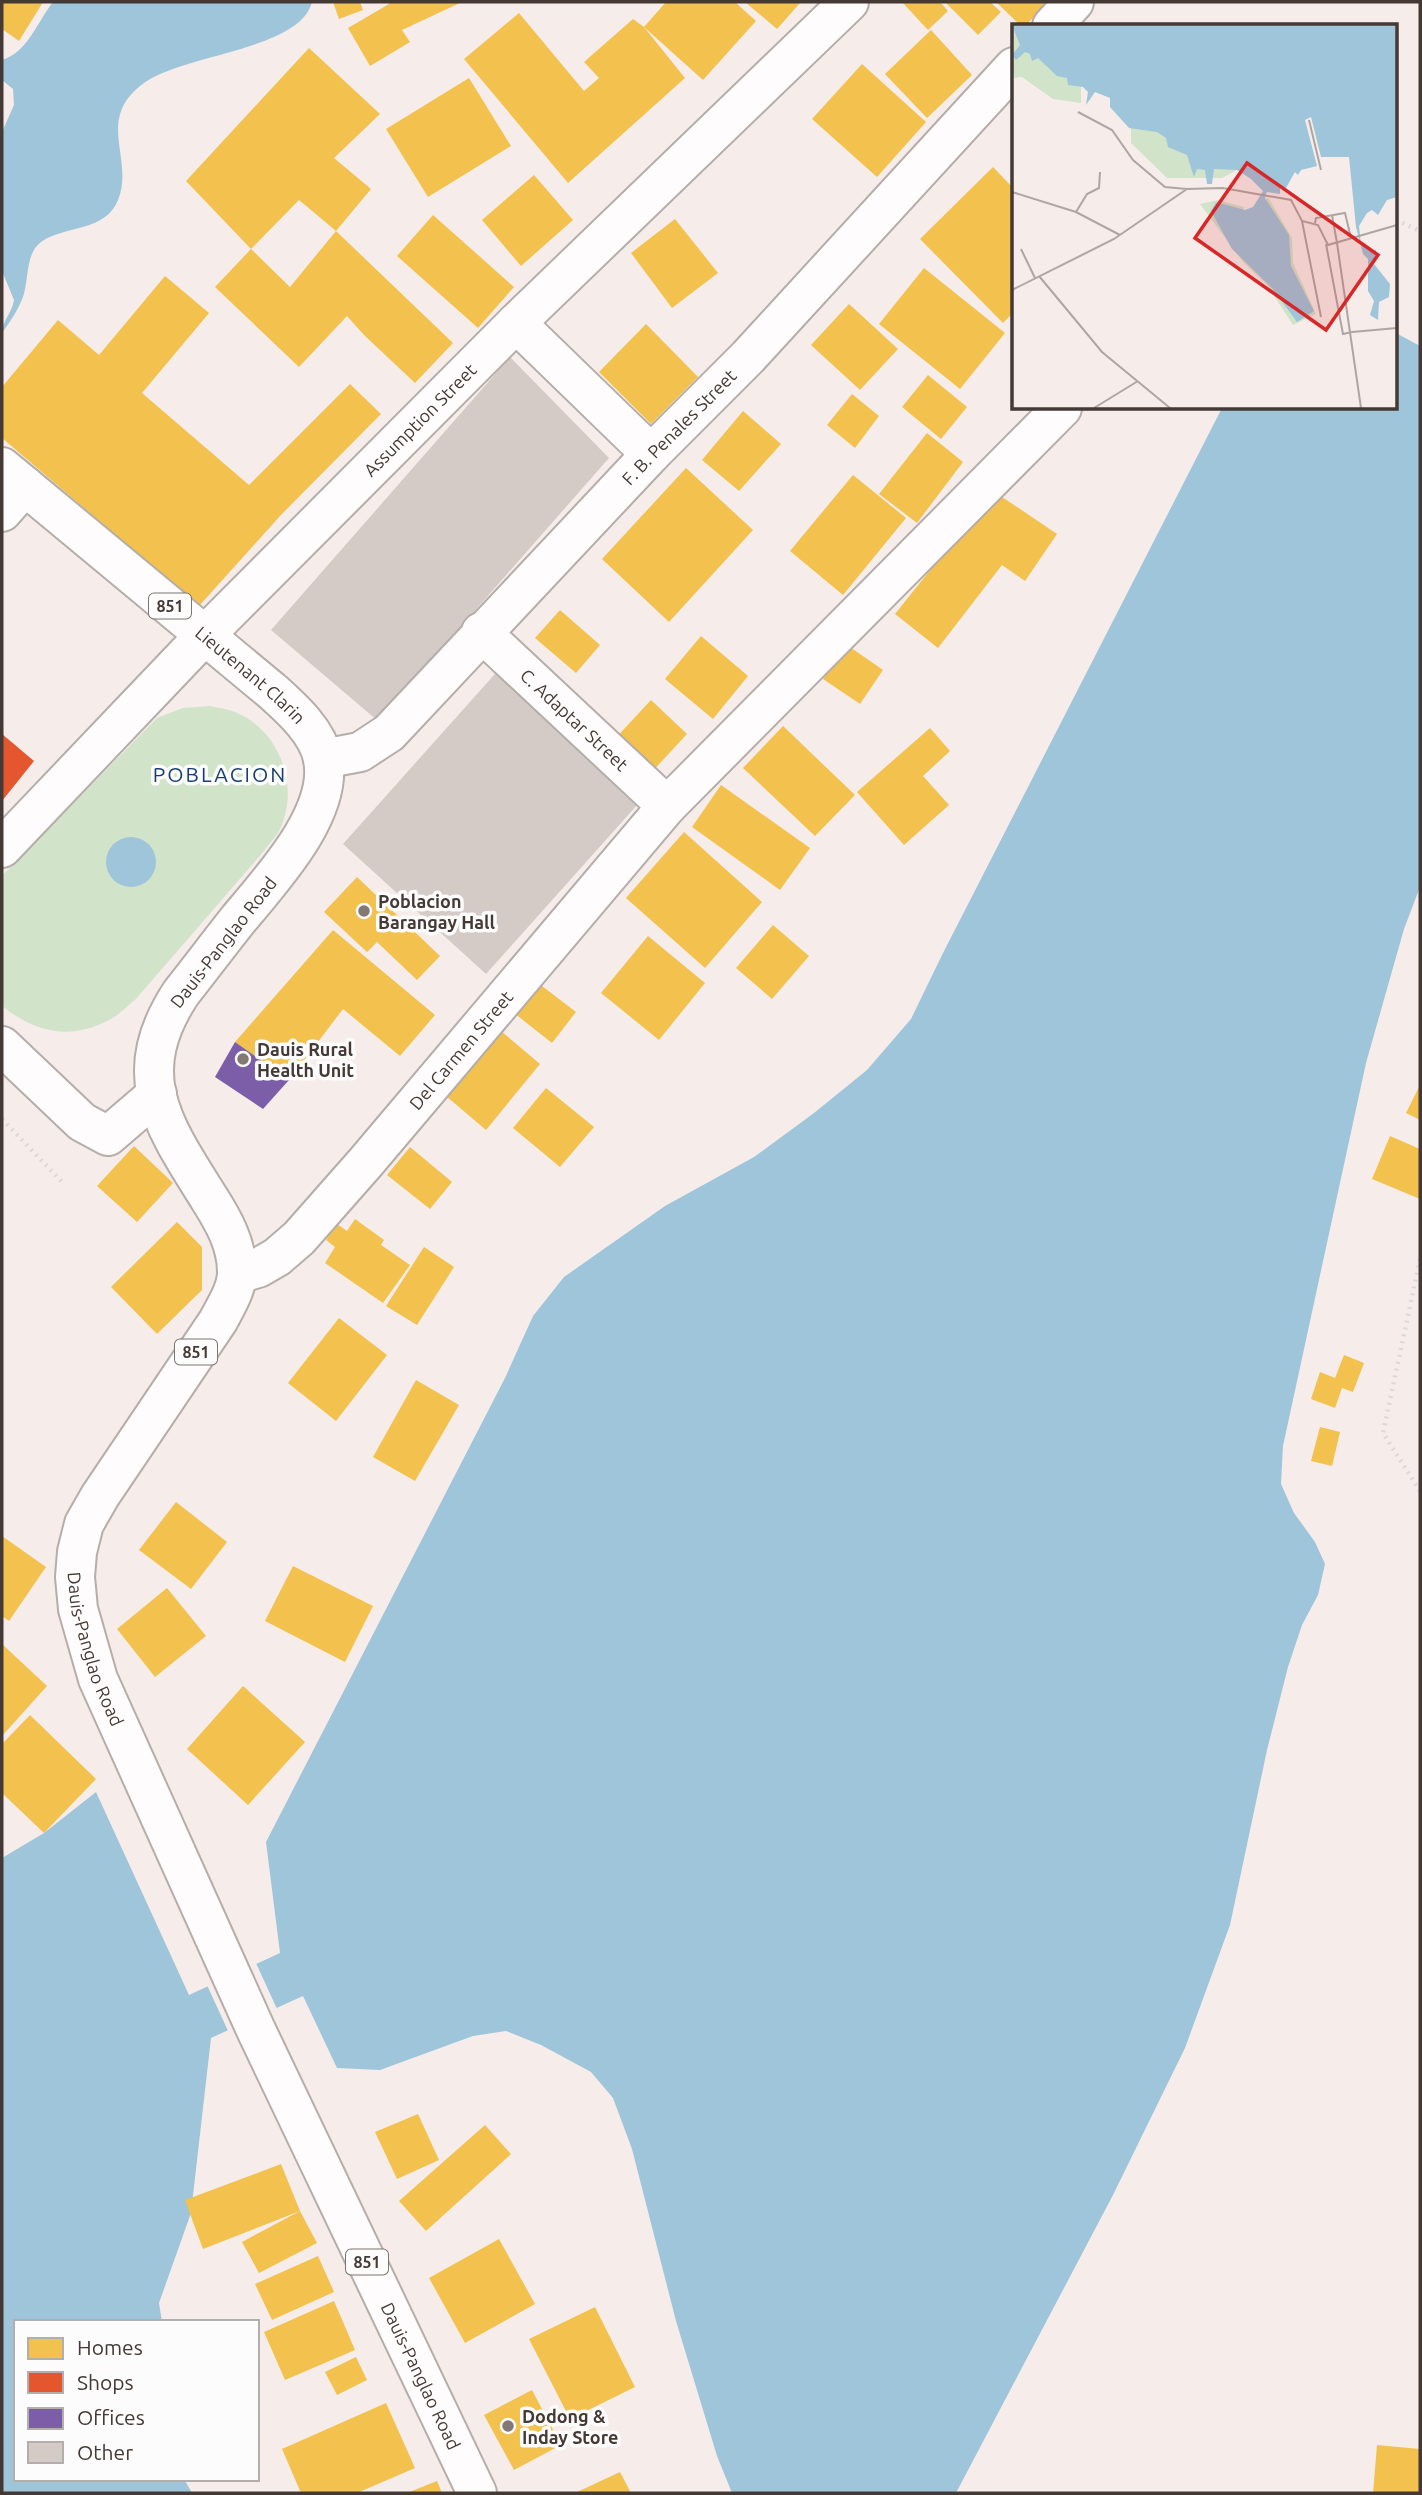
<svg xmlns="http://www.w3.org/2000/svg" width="1422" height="2495" font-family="Ubuntu,sans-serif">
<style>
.green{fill:#d1e3c8}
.water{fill:#9fc5db}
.pier{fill:#f6edea}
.homes{fill:#f2c14e}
.shops{fill:#e4572e}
.offices{fill:#7b5ea7}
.building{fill:#d4cbc7}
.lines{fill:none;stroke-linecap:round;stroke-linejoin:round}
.minor-casing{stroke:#b5ada9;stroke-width:42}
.major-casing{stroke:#b5ada9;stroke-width:42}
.path{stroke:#dcd9d7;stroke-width:4.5;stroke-dasharray:2 5;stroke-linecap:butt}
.minor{stroke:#fefcfc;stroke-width:38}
.major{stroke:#fefcfc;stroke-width:38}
.poi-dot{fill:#827874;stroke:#fcfcfc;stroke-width:2.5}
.labels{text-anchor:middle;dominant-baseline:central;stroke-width:7;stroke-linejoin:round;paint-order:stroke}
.shield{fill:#fcfcfc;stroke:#7b7471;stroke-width:2}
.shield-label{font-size:16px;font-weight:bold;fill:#443935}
.street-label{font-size:18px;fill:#443935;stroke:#fcfcfc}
.poi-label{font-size:18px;font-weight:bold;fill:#443935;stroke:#fcfcfc;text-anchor:start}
.quarter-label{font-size:21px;letter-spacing:2px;fill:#183f74;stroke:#fcfcfc}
.inset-road{fill:none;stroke:#afa5a2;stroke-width:2}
.view{fill:#d62828;fill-opacity:0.15;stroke:#d62828;stroke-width:3.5}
.inset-edge{fill:none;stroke:#443935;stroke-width:3.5}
</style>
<rect width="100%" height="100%" fill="#f6edea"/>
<path class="green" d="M210,706c9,2 19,3 27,7 43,18 63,74 43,116 -4,8 -11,15 -16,22l-129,149c-8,6 -17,16 -26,20 -40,21 -74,12 -107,-14v-130l155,-158 26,-10z"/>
<g class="water">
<path d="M53,2h259c-12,48 -128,52 -168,81 -50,36 -9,76 -26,117 -12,32 -56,26 -77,42 -16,12 -12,38 -18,55 -5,13 -13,25 -21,36 0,-12 10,-20 12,-33l-12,-29v-139l12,-27 -1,-16 -11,-9v-20c26,-8 35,-38 51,-58z"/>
<polygon points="1396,333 1420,346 1420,887 1404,929 1366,1063 1283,1446 1281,1484 1294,1513 1315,1542 1325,1564 1318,1595 1302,1625 1288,1667 1267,1750 1230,1925 1185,2048 1113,2195 956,2493 732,2493 717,2456 676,2321 632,2149 613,2098 591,2072 541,2045 506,2031 473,2036 380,2070 337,2068 303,1996 211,2038 191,2213 159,2303 162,2322 16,2322 16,2479 184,2479 192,2493 2,2493 2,1858 44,1833 96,1792 189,1995 280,1953 266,1842 505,1378 533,1316 564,1277 665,1206 754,1157 814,1113 867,1070 911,1019 942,955 1222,408 1396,408"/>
<circle cx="131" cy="862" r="25"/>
</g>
<polygon class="pier" points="255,1961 278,2011 229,2033 206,1983"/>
<g class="homes">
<polygon points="2,2 43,2 19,41 2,29"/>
<polygon points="333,2 360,2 363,10 339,19"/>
<polygon points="388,2 462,2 402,30 410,42 370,66 348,28 389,4"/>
<polygon points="666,2 735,2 756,21 703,80 644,27"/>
<polygon points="745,2 801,2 777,29"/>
<polygon points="902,2 940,2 948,11 928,30"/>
<polygon points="945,2 990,2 1001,12 978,35"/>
<polygon points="996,2 1049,2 1025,26 1021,26"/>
<polygon points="519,13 584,91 599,78 584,62 633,19 644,27 685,78 568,183 464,59"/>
<polygon points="931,30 972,75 927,118 885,74"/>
<polygon points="309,48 380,114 334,158 371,189 336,231 299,200 251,249 186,181"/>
<polygon points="862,64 926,122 877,177 812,119"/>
<polygon points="469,78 511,146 428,197 386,129"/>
<polygon points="993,167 1014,189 1014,312 1003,323 920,239"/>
<polygon points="534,175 573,220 521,266 482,220"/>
<polygon points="433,215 514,287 478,328 397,256"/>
<polygon points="675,219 718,273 672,308 631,253"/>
<polygon points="336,231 453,343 415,383 364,335 347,316 299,367 215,287 251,249 290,287"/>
<polygon points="924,268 1005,333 960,389 879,324"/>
<polygon points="165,276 209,313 142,393 249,485 350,384 381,414 280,516 199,606 2,438 2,387 58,320 99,355"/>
<polygon points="849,304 898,349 860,390 811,345"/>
<polygon points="646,324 698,377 651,424 599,372"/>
<polygon points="928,375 967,407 941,439 902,407"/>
<polygon points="852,394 879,416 855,448 827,425"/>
<polygon points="743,411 781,444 739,491 702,460"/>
<polygon points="927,433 963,462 917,523 879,494"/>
<polygon points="686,468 753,530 669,622 602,559"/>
<polygon points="853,475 906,518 843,595 790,551"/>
<polygon points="986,486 1057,534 1025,581 1002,565 938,648 895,614 939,559"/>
<polygon points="560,610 600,645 576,673 535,638"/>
<polygon points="701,636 748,676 713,719 665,679"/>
<polygon points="847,645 883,670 860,704 823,679"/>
<polygon points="651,700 687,734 649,775 612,742"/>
<polygon points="783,726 855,795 815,836 743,768"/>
<polygon points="930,728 950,751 923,776 949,805 904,845 857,792"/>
<polygon points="721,785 810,848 780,890 692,827"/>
<polygon points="684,832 762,902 705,968 626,898"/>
<polygon points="357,877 440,956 417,980 377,942 367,952 324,912"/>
<polygon points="773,925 809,956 772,999 736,968"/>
<polygon points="333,930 435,1015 400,1056 343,1009 289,1080 235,1042"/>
<polygon points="648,936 705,983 659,1040 601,993"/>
<polygon points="538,983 576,1012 552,1043 514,1013"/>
<polygon points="501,1031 540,1064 486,1130 446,1096"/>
<polygon points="1420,1085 1420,1120 1406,1113"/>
<polygon points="546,1088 594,1127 560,1167 513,1128"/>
<polygon points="1390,1136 1420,1149 1420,1199 1372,1179"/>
<polygon points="134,1146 173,1183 137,1222 97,1186"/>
<polygon points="410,1147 452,1182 430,1209 387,1175"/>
<polygon points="355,1219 384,1240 381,1245 410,1265 383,1303 325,1263 335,1247 326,1240 337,1224 347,1231"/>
<polygon points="177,1222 202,1247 202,1290 157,1334 111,1287"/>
<polygon points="424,1247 454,1267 417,1325 386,1306"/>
<polygon points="339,1318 387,1355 336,1421 288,1383"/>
<polygon points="1344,1355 1364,1363 1353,1392 1342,1388 1335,1408 1311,1399 1320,1372 1335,1378"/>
<polygon points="416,1380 459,1405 415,1481 373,1457"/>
<polygon points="1320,1427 1340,1432 1332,1466 1311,1461"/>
<polygon points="176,1502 227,1542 191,1589 139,1550"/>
<polygon points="2,1536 46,1567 9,1621 2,1616"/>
<polygon points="293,1566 373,1606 345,1662 265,1621"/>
<polygon points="167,1588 206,1636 155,1677 117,1629"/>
<polygon points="2,1644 47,1686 2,1736"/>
<polygon points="243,1686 305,1742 248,1805 187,1749"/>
<polygon points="30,1715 96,1779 44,1833 2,1793 2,1744"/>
<polygon points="418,2114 439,2160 397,2179 375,2132"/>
<polygon points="485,2125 511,2154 426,2231 399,2201"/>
<polygon points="281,2164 300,2211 203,2249 185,2200"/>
<polygon points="300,2211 317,2243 259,2273 242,2242"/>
<polygon points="499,2239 535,2304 465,2343 429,2278"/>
<polygon points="318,2256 334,2292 272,2320 255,2284"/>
<polygon points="334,2301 355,2350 285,2380 264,2332"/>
<polygon points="595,2307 635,2387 570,2419 529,2339"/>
<polygon points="356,2357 367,2380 337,2395 325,2372"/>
<polygon points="532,2390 561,2445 514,2470 484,2415"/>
<polygon points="386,2403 415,2468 357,2493 301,2493 282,2449"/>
<polygon points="1377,2445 1420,2449 1420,2493 1373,2493"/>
<polygon points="620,2472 631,2493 575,2493"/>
<polygon points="437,2481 442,2493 407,2493"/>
</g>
<polygon class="shops" points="2,734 34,761 2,801"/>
<polygon class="offices" points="235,1042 289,1080 263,1109 215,1077"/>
<g class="building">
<polygon points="510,357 609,458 378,721 271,630"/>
<polygon points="502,666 646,795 486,974 343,844"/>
</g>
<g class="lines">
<g class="minor-casing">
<g id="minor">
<polyline points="1052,26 1074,2"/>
<polyline points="516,323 651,454"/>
<polyline points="2,512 25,486"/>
<path id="s1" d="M481,632l186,174"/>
<path id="s2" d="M323,759l37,-7 29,-19 262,-279 97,-97 266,-290"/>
<polyline points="2,848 205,635"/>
<polyline points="2,1046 82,1122 108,1136 157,1094"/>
<path id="s3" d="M238,1274l20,-6 19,-11 22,-19 67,-76 301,-356 395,-398"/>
</g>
</g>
<g class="major-casing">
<g id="major">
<path id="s4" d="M2,467l270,224c20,18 46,41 51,68 11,55 -54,123 -86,162 -19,24 -37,48 -56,72 -54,82 -18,132 28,205 14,22 28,46 28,74 0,17 -11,34 -19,49l-118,175 -16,28 -7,28 -2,25 3,32 20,70 158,351 221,463"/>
<path id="s5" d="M205,635l311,-312 333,-321"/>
</g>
</g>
<g class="path">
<polyline points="1396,220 1420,231"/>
<polyline points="2,1119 62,1182"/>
<polyline points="1420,1259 1383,1433 1420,1491"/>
</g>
<use href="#minor" class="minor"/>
<use href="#major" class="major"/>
</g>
<g class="poi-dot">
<circle cx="364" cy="911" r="7"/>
<circle cx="243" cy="1059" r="7"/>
<circle cx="508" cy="2426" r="7"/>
</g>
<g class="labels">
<g class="shield">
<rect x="149" y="593.5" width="42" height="25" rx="5"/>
<rect x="175" y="1339.5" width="42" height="25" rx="5"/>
<rect x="346" y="2249.5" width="42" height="25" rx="5"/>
</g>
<g class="shield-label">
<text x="170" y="606">851</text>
<text x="196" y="1352">851</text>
<text x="367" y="2262">851</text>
</g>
<g class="street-label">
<text stroke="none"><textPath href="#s5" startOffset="304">Assumption Street</textPath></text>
<text stroke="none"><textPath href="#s2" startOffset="494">F. B. Penales Street</textPath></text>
<text stroke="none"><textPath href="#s4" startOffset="324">Lieutenant Clarin</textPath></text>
<text stroke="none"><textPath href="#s1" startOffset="128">C. Adaptar Street</textPath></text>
<text transform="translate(223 942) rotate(-52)">Dauis-Panglao Road</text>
<text stroke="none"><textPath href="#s3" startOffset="320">Del Carmen Street</textPath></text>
<text stroke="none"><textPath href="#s4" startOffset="1447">Dauis-Panglao Road</textPath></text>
<text stroke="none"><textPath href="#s4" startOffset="2245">Dauis-Panglao Road</textPath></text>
</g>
<g class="poi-label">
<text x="378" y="901">Poblacion<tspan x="378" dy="21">Barangay Hall</tspan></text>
<text x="257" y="1049">Dauis Rural<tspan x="257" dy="21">Health Unit</tspan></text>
<text x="522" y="2416">Dodong &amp;<tspan x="522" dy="21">Inday Store</tspan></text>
</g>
<g class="quarter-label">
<text x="220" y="774">POBLACION</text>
</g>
</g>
<g transform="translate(1012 24)">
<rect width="385" height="385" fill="#f6edea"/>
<path d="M0,2l69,57v20l-28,-4 -31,-22 -10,1zM125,100h5l95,46 -15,8h-55l-36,-35v-16zM256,173l24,41 1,25 23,51 -23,11 -26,-40 -24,-23 -43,-58 18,-4 26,7v22z" fill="#d1e3c8"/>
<path d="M0,1h385v172l-10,3 -9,15 -6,-5 -5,3 -8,13 2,18 12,9 3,-4 -2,15 16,20 -1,13 -10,5 -1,18 -8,-5 4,-14 -6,-10v-32l-5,-5 -7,-27 -7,-70h-28l-10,-40 -6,3 12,46 -16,4 -3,5 -3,-3 -9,16 -6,-1v7l-13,-2 -2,6 24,37 2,31 23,45 -17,11 -25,-34 -40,-39 -21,-38 5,-9 29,8 8,-3 10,-16 -12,-12 -14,-9 -23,-1 -2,15h-5l-2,-14 -8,-1 -3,8 -7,-22 -19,-8 -2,-9 -9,-6 -28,-4 -19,-21v-9l-15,-6 -9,13 2,-13 -5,-5 -15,-2 -1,-7 -10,-2 -19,-18 -6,3 -2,-7 -5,-2 -9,8 -4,-5 8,-10z" fill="#9fc5db"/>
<path class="inset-road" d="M66,88l34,18 21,30 32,27 22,2M297,96l12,50M0,168l64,20 44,23M64,188l11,-18 12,-6 1,-16M320,191l5,28M290,197l19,96M303,199l1,-5 29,-5 6,25M325,219l24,165M314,220l17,90 9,-2M9,225l14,29M27,252l63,76 68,56M0,266l102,-51 73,-50 36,-1 68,12 11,21 16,4 10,20 69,-20M340,308l45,-4M82,384l44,-27"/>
<path class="view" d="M235,139l131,92 -52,75 -131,-92z"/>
<rect width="385" height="385" class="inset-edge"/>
</g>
<rect width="1422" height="2495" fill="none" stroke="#443935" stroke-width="7"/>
<rect x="14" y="2320" width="245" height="161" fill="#fcfcfc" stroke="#b2aeac" stroke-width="2"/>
<rect x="28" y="2338" width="35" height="21" fill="#f2c14e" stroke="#b2aeac" stroke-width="2"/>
<text x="77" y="2355" font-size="21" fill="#443935">Homes</text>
<rect x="28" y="2372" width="35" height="21" fill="#e4572e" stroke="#b2aeac" stroke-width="2"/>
<text x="77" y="2390" font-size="21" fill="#443935">Shops</text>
<rect x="28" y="2408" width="35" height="21" fill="#7b5ea7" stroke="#b2aeac" stroke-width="2"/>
<text x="77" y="2425" font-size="21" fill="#443935">Offices</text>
<rect x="28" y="2442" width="35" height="21" fill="#d4cbc7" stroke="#b2aeac" stroke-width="2"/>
<text x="77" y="2460" font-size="21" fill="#443935">Other</text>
</svg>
